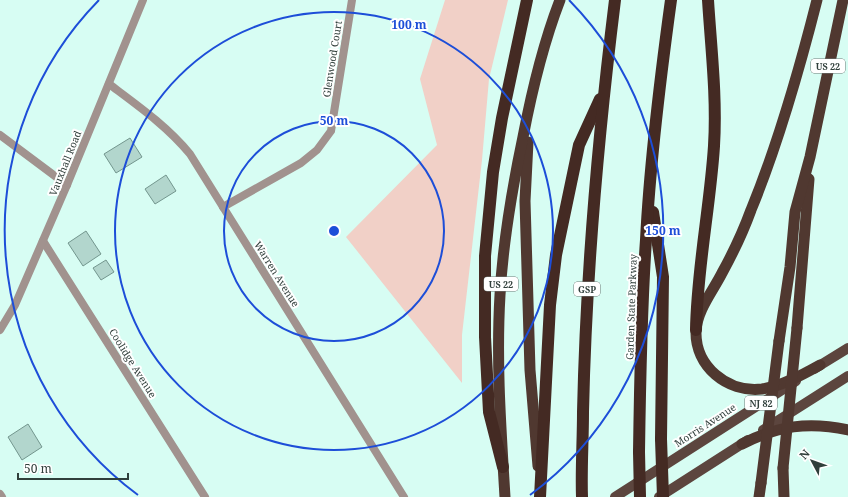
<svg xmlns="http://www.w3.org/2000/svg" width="848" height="497" font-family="'Noto Serif',serif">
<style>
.green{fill:#f1d0c7}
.building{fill:#b2d6cd;stroke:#73968e}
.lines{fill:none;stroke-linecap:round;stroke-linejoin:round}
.minor{stroke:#a1928e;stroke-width:8}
.tertiary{stroke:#a1928e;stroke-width:8}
.primary{stroke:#5c453e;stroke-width:10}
.trunk{stroke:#503830;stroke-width:11}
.motorway{stroke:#442a23;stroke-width:12}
.trunk-bridge{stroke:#503830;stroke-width:11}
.motorway-bridge{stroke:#442a23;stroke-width:12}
.ring{fill:none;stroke:#1d4ed8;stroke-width:2}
.labels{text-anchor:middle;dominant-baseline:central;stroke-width:4;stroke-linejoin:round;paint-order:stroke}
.shield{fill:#fff;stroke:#6e7976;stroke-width:1}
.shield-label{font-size:9px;font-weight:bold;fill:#303f3b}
.street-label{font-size:10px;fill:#303f3b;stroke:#fff}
.centre{fill:#1d4ed8;stroke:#fff;stroke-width:2}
.ring-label{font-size:12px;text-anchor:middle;font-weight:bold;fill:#1d4ed8;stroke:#fff;stroke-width:4;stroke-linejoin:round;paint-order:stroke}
</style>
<rect width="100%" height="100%" fill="#d7fdf3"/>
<polygon class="green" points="445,0 508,0 489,79 482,160 462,335 462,383 346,237 437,145 420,79"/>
<g class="building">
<polygon points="130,138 142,157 116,173 104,154"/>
<polygon points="166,175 176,191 155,204 145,189"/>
<polygon points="86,231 101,254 83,266 68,243"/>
<polygon points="106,260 114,272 101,280 93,268"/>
<polygon points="28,424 42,447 22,460 8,437"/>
</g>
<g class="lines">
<g class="minor">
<path d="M109,84c28,21 58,42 81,70l214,343"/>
<polyline points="0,135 67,185"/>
<polyline points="223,207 301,163 317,150 331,131 352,0"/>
<polyline points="43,241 205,497"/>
<polyline points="0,494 2,497"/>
</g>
<polyline class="tertiary" points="0,330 15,305 67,185 143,0"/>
<g class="primary">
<polyline points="814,369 848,348"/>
<polyline points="763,430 848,376"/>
<polyline points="615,497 796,381"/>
<polyline points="659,497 748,440"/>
</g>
<g class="trunk">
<path d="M817,0c-18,71 -38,142 -66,210 -8,22 -18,43 -29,63 -9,18 -25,37 -26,58 -1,35 31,62 66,58 20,-3 40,-14 58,-24"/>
<polyline points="528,142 525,201 530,370 538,466"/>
<polyline points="797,328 809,179"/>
<polyline points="779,341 790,267 795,212 810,157 843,0"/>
<path d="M742,444c36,-18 66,-23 106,-14"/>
<polyline points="783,468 784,497"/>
<path d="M505,497c-4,-67 -9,-134 -5,-202 3,-54 12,-106 23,-158 9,-47 20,-93 37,-137"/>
<polyline points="759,497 761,483"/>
</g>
<g class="motorway">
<polyline points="653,212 663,277 661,439"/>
<path d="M696,330c1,-62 14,-122 18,-184 3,-49 -3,-98 -6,-146"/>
<path d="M639,452c1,-71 2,-141 7,-212 4,-80 14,-160 25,-240"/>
<polyline points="503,467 489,412 485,337 485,256 493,172 502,118 527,0"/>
<polyline points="540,497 550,305 556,255 579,145 600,99"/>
<path d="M582,497c-1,-28 1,-56 1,-85 3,-138 15,-275 32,-412"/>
</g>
<g class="trunk-bridge">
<polyline points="783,468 797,328"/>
<polyline points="761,483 779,341"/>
</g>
<g class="motorway-bridge">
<polyline points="661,439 663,497"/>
<polyline points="639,452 640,497"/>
</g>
</g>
<g class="ring">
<circle cx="334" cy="231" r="110"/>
<circle cx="334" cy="231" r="219"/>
<path d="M138 495A329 329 0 0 1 99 0M569 0A329 329 0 0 1 530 495"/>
</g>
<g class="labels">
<g class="shield">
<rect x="811" y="59" width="34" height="14" rx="3"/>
<rect x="484" y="277" width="34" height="14" rx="3"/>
<rect x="574" y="282" width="26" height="14" rx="3"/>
<rect x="745" y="396" width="32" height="14" rx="3"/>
</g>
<g class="shield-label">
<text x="828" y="66">US 22</text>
<text x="501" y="284">US 22</text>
<text x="587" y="289">GSP</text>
<text x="761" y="403">NJ 82</text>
</g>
<g class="street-label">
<text transform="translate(332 59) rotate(-81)">Glenwood Court</text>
<text transform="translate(65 163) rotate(-68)">Vauxhall Road</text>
<text transform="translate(277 274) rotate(58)">Warren Avenue</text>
<text transform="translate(631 307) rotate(-88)">Garden State Parkway</text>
<text transform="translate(133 363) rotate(58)">Coolidge Avenue</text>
<text transform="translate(705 425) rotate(-33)">Morris Avenue</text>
</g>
</g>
<circle cx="334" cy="231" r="6" class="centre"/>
<g class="ring-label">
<text x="409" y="29">100 m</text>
<text x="334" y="125">50 m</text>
<text x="663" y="235">150 m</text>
</g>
<g transform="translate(812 461) rotate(311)" stroke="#ffffff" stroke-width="3" paint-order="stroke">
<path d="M0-3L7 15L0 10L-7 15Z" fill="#303f3b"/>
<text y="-6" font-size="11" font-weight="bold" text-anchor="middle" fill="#303f3b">N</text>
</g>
<path d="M18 473v6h110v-6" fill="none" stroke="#303f3b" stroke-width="2"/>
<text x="24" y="473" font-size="12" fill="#303f3b" stroke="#ffffff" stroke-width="3" paint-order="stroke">50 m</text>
</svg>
